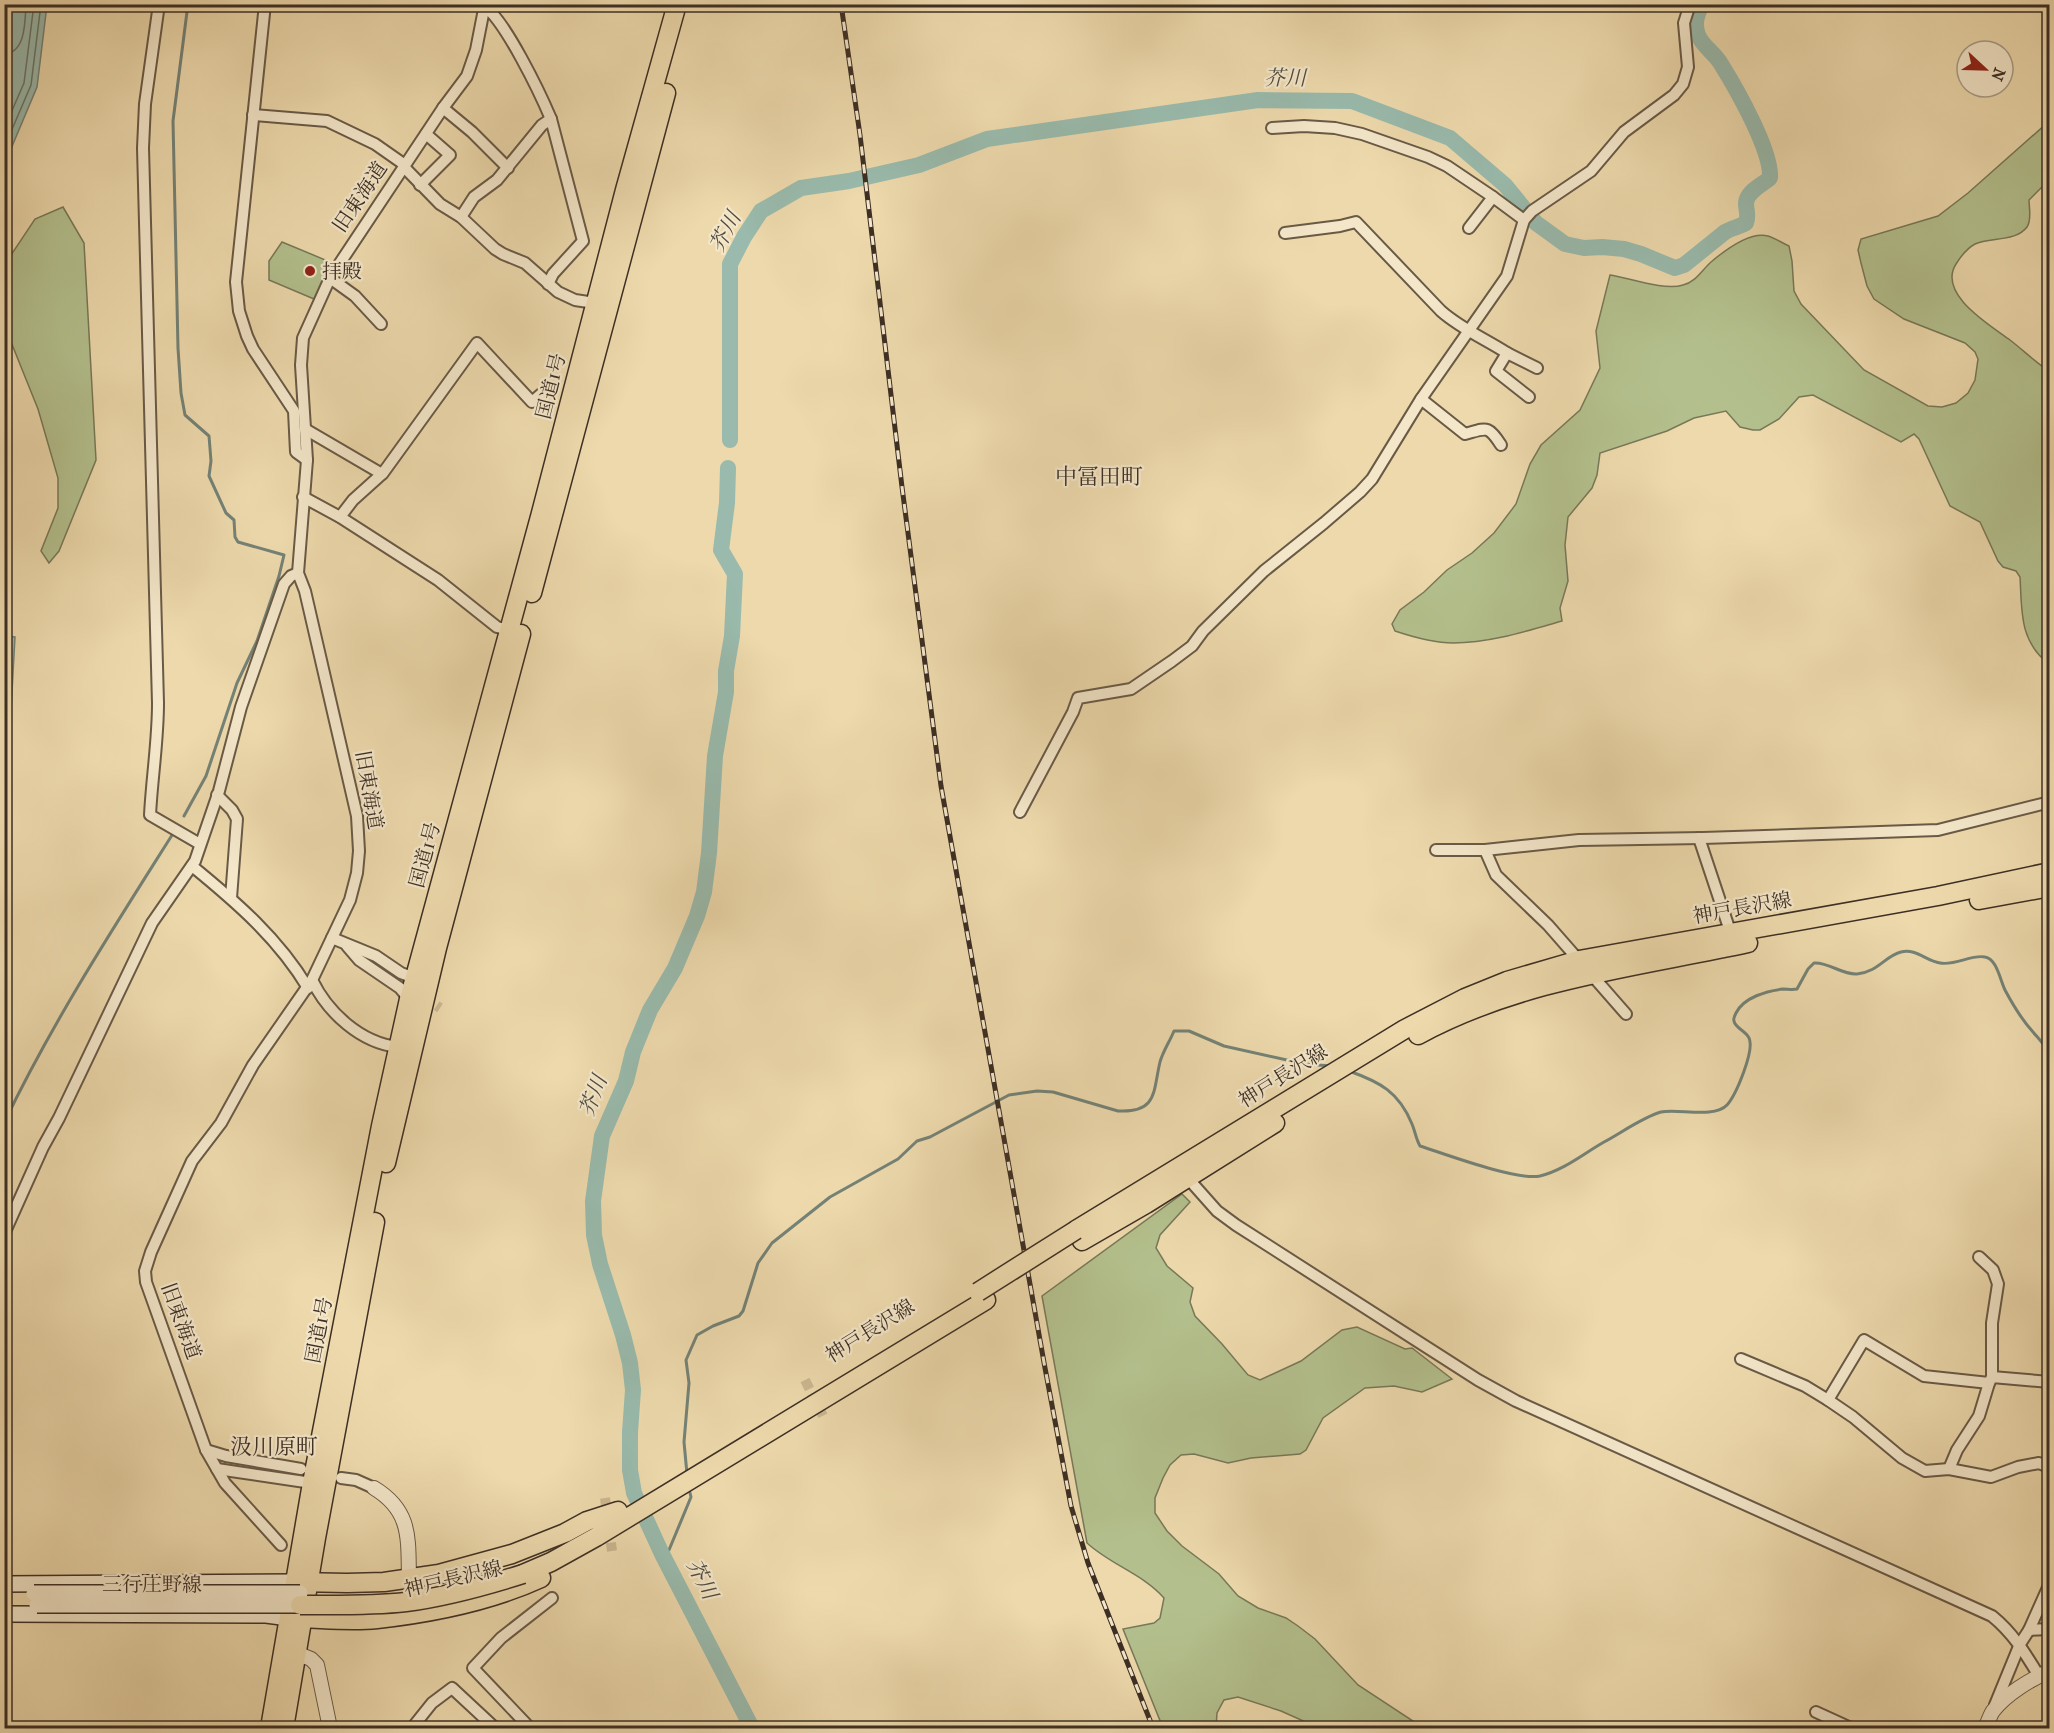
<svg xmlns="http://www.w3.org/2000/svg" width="2054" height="1733" font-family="'IM FELL French Canon','Noto Serif JP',serif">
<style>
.green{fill:#b3c08d;stroke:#787858;stroke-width:1.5}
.water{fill:#99baac;stroke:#748276;stroke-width:1.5}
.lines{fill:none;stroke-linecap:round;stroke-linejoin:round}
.shore{stroke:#6b7468;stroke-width:1.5}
.stream{stroke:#748276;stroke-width:3}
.river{stroke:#99baac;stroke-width:16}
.minor-tunnel{stroke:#cab791;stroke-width:10;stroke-dasharray:10 5;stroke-linecap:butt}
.minor-casing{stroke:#695a46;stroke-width:14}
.tertiary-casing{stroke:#695a46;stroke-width:16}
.secondary-casing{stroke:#3d2f24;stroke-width:18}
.primary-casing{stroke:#3d2f24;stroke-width:21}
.trunk-casing{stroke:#3d2f24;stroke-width:21}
.minor{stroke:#f3e6c9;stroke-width:10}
.tertiary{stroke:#f3e6c9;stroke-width:14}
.secondary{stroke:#f3e6c9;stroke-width:15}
.primary{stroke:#edd9ac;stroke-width:18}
.trunk{stroke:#edd9ac;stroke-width:18}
.rail-casing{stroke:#3d2f24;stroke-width:5}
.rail{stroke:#f3e6c9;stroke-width:3;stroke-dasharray:9;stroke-linecap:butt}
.secondary-bridge-casing{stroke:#3d2f24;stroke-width:18;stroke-linecap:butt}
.primary-bridge-casing{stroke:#3d2f24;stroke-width:21;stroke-linecap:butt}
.secondary-bridge{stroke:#f3e6c9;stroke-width:15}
.primary-bridge{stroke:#edd9ac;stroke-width:18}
.poi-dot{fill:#8f2418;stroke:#f3e6c9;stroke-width:2}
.labels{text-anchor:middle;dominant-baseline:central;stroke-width:4.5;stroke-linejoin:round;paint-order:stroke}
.street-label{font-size:20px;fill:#3d2f24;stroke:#f3e6c9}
.poi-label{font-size:20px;fill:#3d2f24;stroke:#f3e6c9;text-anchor:start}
.water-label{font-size:21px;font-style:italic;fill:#4f4b3f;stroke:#f3e6c9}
.quarter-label{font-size:22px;fill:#3d2f24;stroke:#f3e6c9}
</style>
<rect width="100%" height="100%" fill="#edd9ac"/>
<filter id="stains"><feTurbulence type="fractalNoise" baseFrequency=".00333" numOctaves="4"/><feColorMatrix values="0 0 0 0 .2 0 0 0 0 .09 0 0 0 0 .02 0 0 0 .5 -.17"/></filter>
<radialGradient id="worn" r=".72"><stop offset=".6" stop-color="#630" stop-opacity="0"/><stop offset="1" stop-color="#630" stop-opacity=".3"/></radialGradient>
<g class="green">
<path d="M2046,124l3,5v51l-20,20c0,7 3,20 -2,27 -11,15 -37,10 -52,17 -9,5 -14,12 -19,20 -19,30 34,61 54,76 13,10 25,22 39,31v293c-30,-23 -27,-53 -29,-87l-4,-6 -13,-4 -5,-6 -18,-39 -30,-16 -31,-67 -5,-5 -13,8 -88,-47 -14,2 -20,22 -19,11h-7l-13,-3 -14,-16 -32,7 -27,13 -67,22 -3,22 -5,13 -24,29 -3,28 3,36 -8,27 2,13c-35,10 -72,22 -109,22 -19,0 -40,-6 -58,-12l-3,-7 8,-14 24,-18 23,-22 25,-17 22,-20 22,-29 14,-40 11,-19 39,-35 20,-42 -4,-37 14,-56c19,3 55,16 73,10 13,-3 19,-15 28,-23 13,-11 39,-31 57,-26 7,2 14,7 21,10l3,15 2,30 7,13 63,66 64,36 14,1 14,-4 12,-10 7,-13 3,-21 -3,-7 -10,-9 -61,-24 -30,-20 -7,-13 -6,-23 -3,-13 3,-11 77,-23 30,-23z"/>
<polygon points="63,207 84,243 96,460 59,551 49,563 41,551 58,508 58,478 38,409 5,327 5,275 11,255 35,219"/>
<polygon points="282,242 335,264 314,299 269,280 269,261"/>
<path d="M1182,1194l8,8 -30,33 -4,13 11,18 26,22 -3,14 5,14 27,28 26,31 12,5 41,-19 41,-31 15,-3 48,22 7,-1 40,31 -30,13 -28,-6 -29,2 -42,30 -17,32 -6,4 -49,4 -23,5 -34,-9 -13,1 -11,10 -7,13 -8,20v15l12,18 15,15 37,28 19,22 20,12 28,10 12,8 17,13 43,46 58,38 2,5h-99l-38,-17 -43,-14 -14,3 -7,13 -1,15h-53l-40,-99 31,-6 6,-5 4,-20c-21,-24 -53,-33 -77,-55l-45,-247z"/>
</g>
<g class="water">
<polygon points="13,5 47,5 37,87 5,163 5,60"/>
<polygon points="5,636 15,637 7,783 6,908 5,921"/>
</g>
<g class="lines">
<g class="shore">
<path d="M4,54c22,-1 21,-33 22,-50"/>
<polyline points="4,129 24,83 34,4"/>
<polyline points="4,148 31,85 41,4"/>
<polyline points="4,642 9,646 4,741"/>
</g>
<g class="stream">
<polyline points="184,816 206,776 237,683 257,641 279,576 284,555 238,542 235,537 234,520 226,513 209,476 211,461 209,436 185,415 181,393 178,348 173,121 188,4"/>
<path d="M1349,1071c31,11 50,21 63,53 3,7 4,15 8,22 25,8 97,35 120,30 24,-6 43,-22 64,-34 17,-9 39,-25 57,-30 16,-4 53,7 66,-7 9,-10 28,-55 22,-67 -3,-7 -14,-10 -15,-17 -1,-2 1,-6 2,-8 8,-16 31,-22 47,-24 5,0 9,1 14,0l11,-20 6,-6c15,-1 28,12 43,11 21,-2 28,-18 44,-22 15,-4 25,9 39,11 15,3 32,-9 45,-6 12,2 15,23 20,33 8,15 17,30 28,42 6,7 12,13 17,22"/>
<path d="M4,1123c49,-102 110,-196 170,-291"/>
<path d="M687,1474l-3,-32 5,-59 -3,-23 11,-25 16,-9 26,-10 4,-5 15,-48 14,-20 58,-46 68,-38 19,-18 13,-4 79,-42 28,-4 16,1 65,19c40,2 35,-20 42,-49 3,-11 10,-21 14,-31h15l35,15 81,18 26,2"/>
<polyline points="662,1554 669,1550 691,1497 689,1489"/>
</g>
<g class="river">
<path d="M730,440v-176l14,-27 17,-26 40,-23 48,-7 70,-16 68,-26 271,-39 94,1 98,37 55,47 31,38 29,21 19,4 18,-1 22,2 17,5 34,14 9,-3 41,-33c7,-4 14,-5 21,-9 3,-8 0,-12 0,-20 1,-12 16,-18 24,-25 2,-27 -34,-90 -49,-114 -6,-11 -18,-17 -23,-29 -4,-10 -2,-22 5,-31"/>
<polyline points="728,468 727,503 721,550 735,574 732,636 726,671 726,692 715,756 709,853 704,892 697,916 675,968 650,1010 633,1052 626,1081 602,1136 593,1201 594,1235 600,1264 623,1335 630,1363 633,1390 630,1432 630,1470 634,1493 662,1554 752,1728"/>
</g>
<g class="minor-tunnel">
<polyline points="387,972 440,1008"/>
<polyline points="805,1380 823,1416"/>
<polyline points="605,1498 612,1551"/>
</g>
<g class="minor-casing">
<g id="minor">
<path d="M159,4l-14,100 -2,44 15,555c0,38 -6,74 -8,112l50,29"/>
<polyline points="265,4 236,282 239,311 247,336 253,349 294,411 296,452 307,460"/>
<path d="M484,6c21,14 56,87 67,113l32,122 -30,33 -5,10"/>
<polyline points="443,108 472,132 508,168"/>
<polyline points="253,115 327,121 375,144 405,165"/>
<polyline points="1272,128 1304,126 1335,128 1362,134 1428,157 1447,166 1493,197 1469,228"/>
<polyline points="404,167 440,204 461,217 495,249 503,254 525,263 558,292 575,300 595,303"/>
<polyline points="420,185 450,155 426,134"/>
<polyline points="1493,197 1524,220"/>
<polyline points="461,217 474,197 497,180 542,125 551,119"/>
<path d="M1285,233l55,-7 16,-4 85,89c19,17 44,28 66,42l-11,18 33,26"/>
<polyline points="330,278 355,296 381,324"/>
<polyline points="1507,353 1537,368"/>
<path d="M1421,399l44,35c22,-6 23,-9 36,11"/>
<polyline points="305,429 382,474"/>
<polyline points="303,497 340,517 438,580 497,627 509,630"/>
<polyline points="340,517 353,500 383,473 477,343 532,402 548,388"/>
<polyline points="217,795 232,810 237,819 231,898"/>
<polyline points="1020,812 1073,712 1078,698 1131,689 1172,661 1192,646 1203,631 1264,571 1324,523 1360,492 1372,479 1421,399 1507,276 1524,220 1532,211 1591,171 1624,132 1674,95 1683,84 1688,67 1684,23 1690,4"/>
<polyline points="1699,838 1731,934"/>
<polyline points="1436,850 1485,850 1579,840 1703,838 1938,830 2050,802"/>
<polyline points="1485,850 1496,875 1548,925 1626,1014"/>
<path d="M192,866c44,36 86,72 116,122"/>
<polyline points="332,938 376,956 401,973 409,976 415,974"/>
<polyline points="347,946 359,960 400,988 409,999"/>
<path d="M312,980c16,33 49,63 86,67"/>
<path d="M1185,1175l32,36 19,14 242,155 38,21 476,215c21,17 33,37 47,60"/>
<polyline points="4,1234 43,1147 59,1118 152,923 195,861 219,791 241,707 284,584 291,576 298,573"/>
<polyline points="1979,1257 1993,1270 1998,1284 1992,1323 1992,1377"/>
<polyline points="1741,1359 1805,1386 1828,1400 1853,1417 1902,1458 1925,1471 1949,1469 1991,1477 2018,1467 2039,1463 2050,1468"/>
<polyline points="1828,1400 1864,1340 1924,1376 1989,1383 1992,1377 2050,1382"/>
<polyline points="206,1450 226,1456 301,1469"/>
<polyline points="217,1469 312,1483"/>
<polyline points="1949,1469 1957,1450 1979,1416 1989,1383"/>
<polyline points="341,1478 356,1480 374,1488"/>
<polyline points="281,1545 225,1483 206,1450 146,1282 145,1271 151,1252 192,1161 221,1123 253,1065 312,980 350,900 357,873 359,851 357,816 305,591 298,573 307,460 301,365 303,338 330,278 443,108 467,76 476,50 485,4"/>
<polyline points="2029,1630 2050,1629"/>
<polyline points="1995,1705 2020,1644 2029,1630 2050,1583"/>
<polyline points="1816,1712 1851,1728"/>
<polyline points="412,1728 432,1703 452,1688 495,1728"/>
<polyline points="530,1728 473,1668 501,1638 552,1598"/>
</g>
</g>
<g class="tertiary-casing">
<g id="tertiary">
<path d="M374,1488c38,23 34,51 35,91"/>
<polyline points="296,1653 311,1659 317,1665 330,1728"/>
<path d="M1985,1728c3,-5 5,-13 8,-17 13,-17 38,-32 57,-40"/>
</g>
</g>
<g class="secondary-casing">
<g id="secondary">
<polyline points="4,1584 295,1582"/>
<polyline points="4,1614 266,1615 289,1618"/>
</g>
</g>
<g class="primary-casing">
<g id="primary">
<polyline points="1979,900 2050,887"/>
<path d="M1418,1035c103,-56 219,-68 330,-92"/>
<polyline points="1076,1230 1405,1029 1465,998 1507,981 1579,960 1938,896 2050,872"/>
<polyline points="1082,1241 1146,1204 1275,1123"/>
<polyline points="523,1574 551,1562 596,1537 986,1300"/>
<polyline points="295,1582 347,1583 384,1582 439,1574 512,1554 565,1533 587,1521 618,1511"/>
<path d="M289,1618c29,0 59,4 88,1 54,-6 114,-18 164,-41"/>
</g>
</g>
<g class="trunk-casing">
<g id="trunk">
<path d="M532,593c46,-166 90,-333 134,-500"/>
<polyline points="386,1163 437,948 521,634"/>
<polyline points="270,1728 312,1483 381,1126 409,999 541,513 625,190 677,4"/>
<polyline points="284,1728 316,1538 375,1222"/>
</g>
</g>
<use href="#minor" class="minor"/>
<use href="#tertiary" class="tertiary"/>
<use href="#secondary" class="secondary"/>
<use href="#primary" class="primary"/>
<use href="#trunk" class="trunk"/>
<g class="rail-casing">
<polyline id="rail" points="841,4 860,135 902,487 941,786 1045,1368 1071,1506 1088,1563 1153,1728"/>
</g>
<use href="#rail" class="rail"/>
<g class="secondary-bridge-casing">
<g id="secondary-bridge">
<polyline points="34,1593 300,1593"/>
<polyline points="37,1605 300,1605"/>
</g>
</g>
<g class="primary-bridge-casing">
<g id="primary-bridge">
<polyline points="978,1292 1076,1230"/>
<path d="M300,1605c36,0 71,1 106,-3 40,-5 79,-16 117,-28"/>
</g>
</g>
<use href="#secondary-bridge" class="secondary-bridge"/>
<use href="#primary-bridge" class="primary-bridge"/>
</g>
<circle class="poi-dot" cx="310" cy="271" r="6"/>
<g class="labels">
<g class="street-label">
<text transform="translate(360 197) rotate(-56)">旧東海道</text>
<text transform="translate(551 386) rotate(-76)">国道1号</text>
<text transform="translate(369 790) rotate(80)">旧東海道</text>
<text transform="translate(425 855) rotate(-75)">国道1号</text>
<text transform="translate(1742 908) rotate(-10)">神戸長沢線</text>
<text transform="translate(1283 1076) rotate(-32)">神戸長沢線</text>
<text transform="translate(181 1321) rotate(70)">旧東海道</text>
<text transform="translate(319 1330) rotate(-79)">国道1号</text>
<text transform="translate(870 1331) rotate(-32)">神戸長沢線</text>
<text transform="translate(453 1579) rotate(-13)">神戸長沢線</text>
<text x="152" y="1584">三行庄野線</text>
</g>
<g class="poi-label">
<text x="322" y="271">拝殿</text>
</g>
<g class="water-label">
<text x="1285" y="78">芥川</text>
<text transform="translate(725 232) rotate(-62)">芥川</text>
<text transform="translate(593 1096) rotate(-69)">芥川</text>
<text transform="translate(702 1579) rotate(63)">芥川</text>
</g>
<g class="quarter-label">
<text x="1099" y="477">中冨田町</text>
<text x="274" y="1447">汲川原町</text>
</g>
</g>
<rect width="2054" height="1733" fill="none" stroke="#edd9ac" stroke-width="24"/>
<rect x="6" y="6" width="2042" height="1721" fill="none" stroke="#3d2f24" stroke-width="3"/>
<rect x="12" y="12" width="2030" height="1709" fill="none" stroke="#3d2f24" stroke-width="1.5"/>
<g transform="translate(1985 69) rotate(112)"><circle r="28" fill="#f3e6c9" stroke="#aa9d87" stroke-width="1.5"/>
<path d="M0-4.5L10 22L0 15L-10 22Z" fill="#8f2418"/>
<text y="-9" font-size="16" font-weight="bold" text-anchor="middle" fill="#3d2f24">N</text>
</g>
<rect width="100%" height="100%" filter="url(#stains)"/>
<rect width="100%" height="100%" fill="url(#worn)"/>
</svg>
